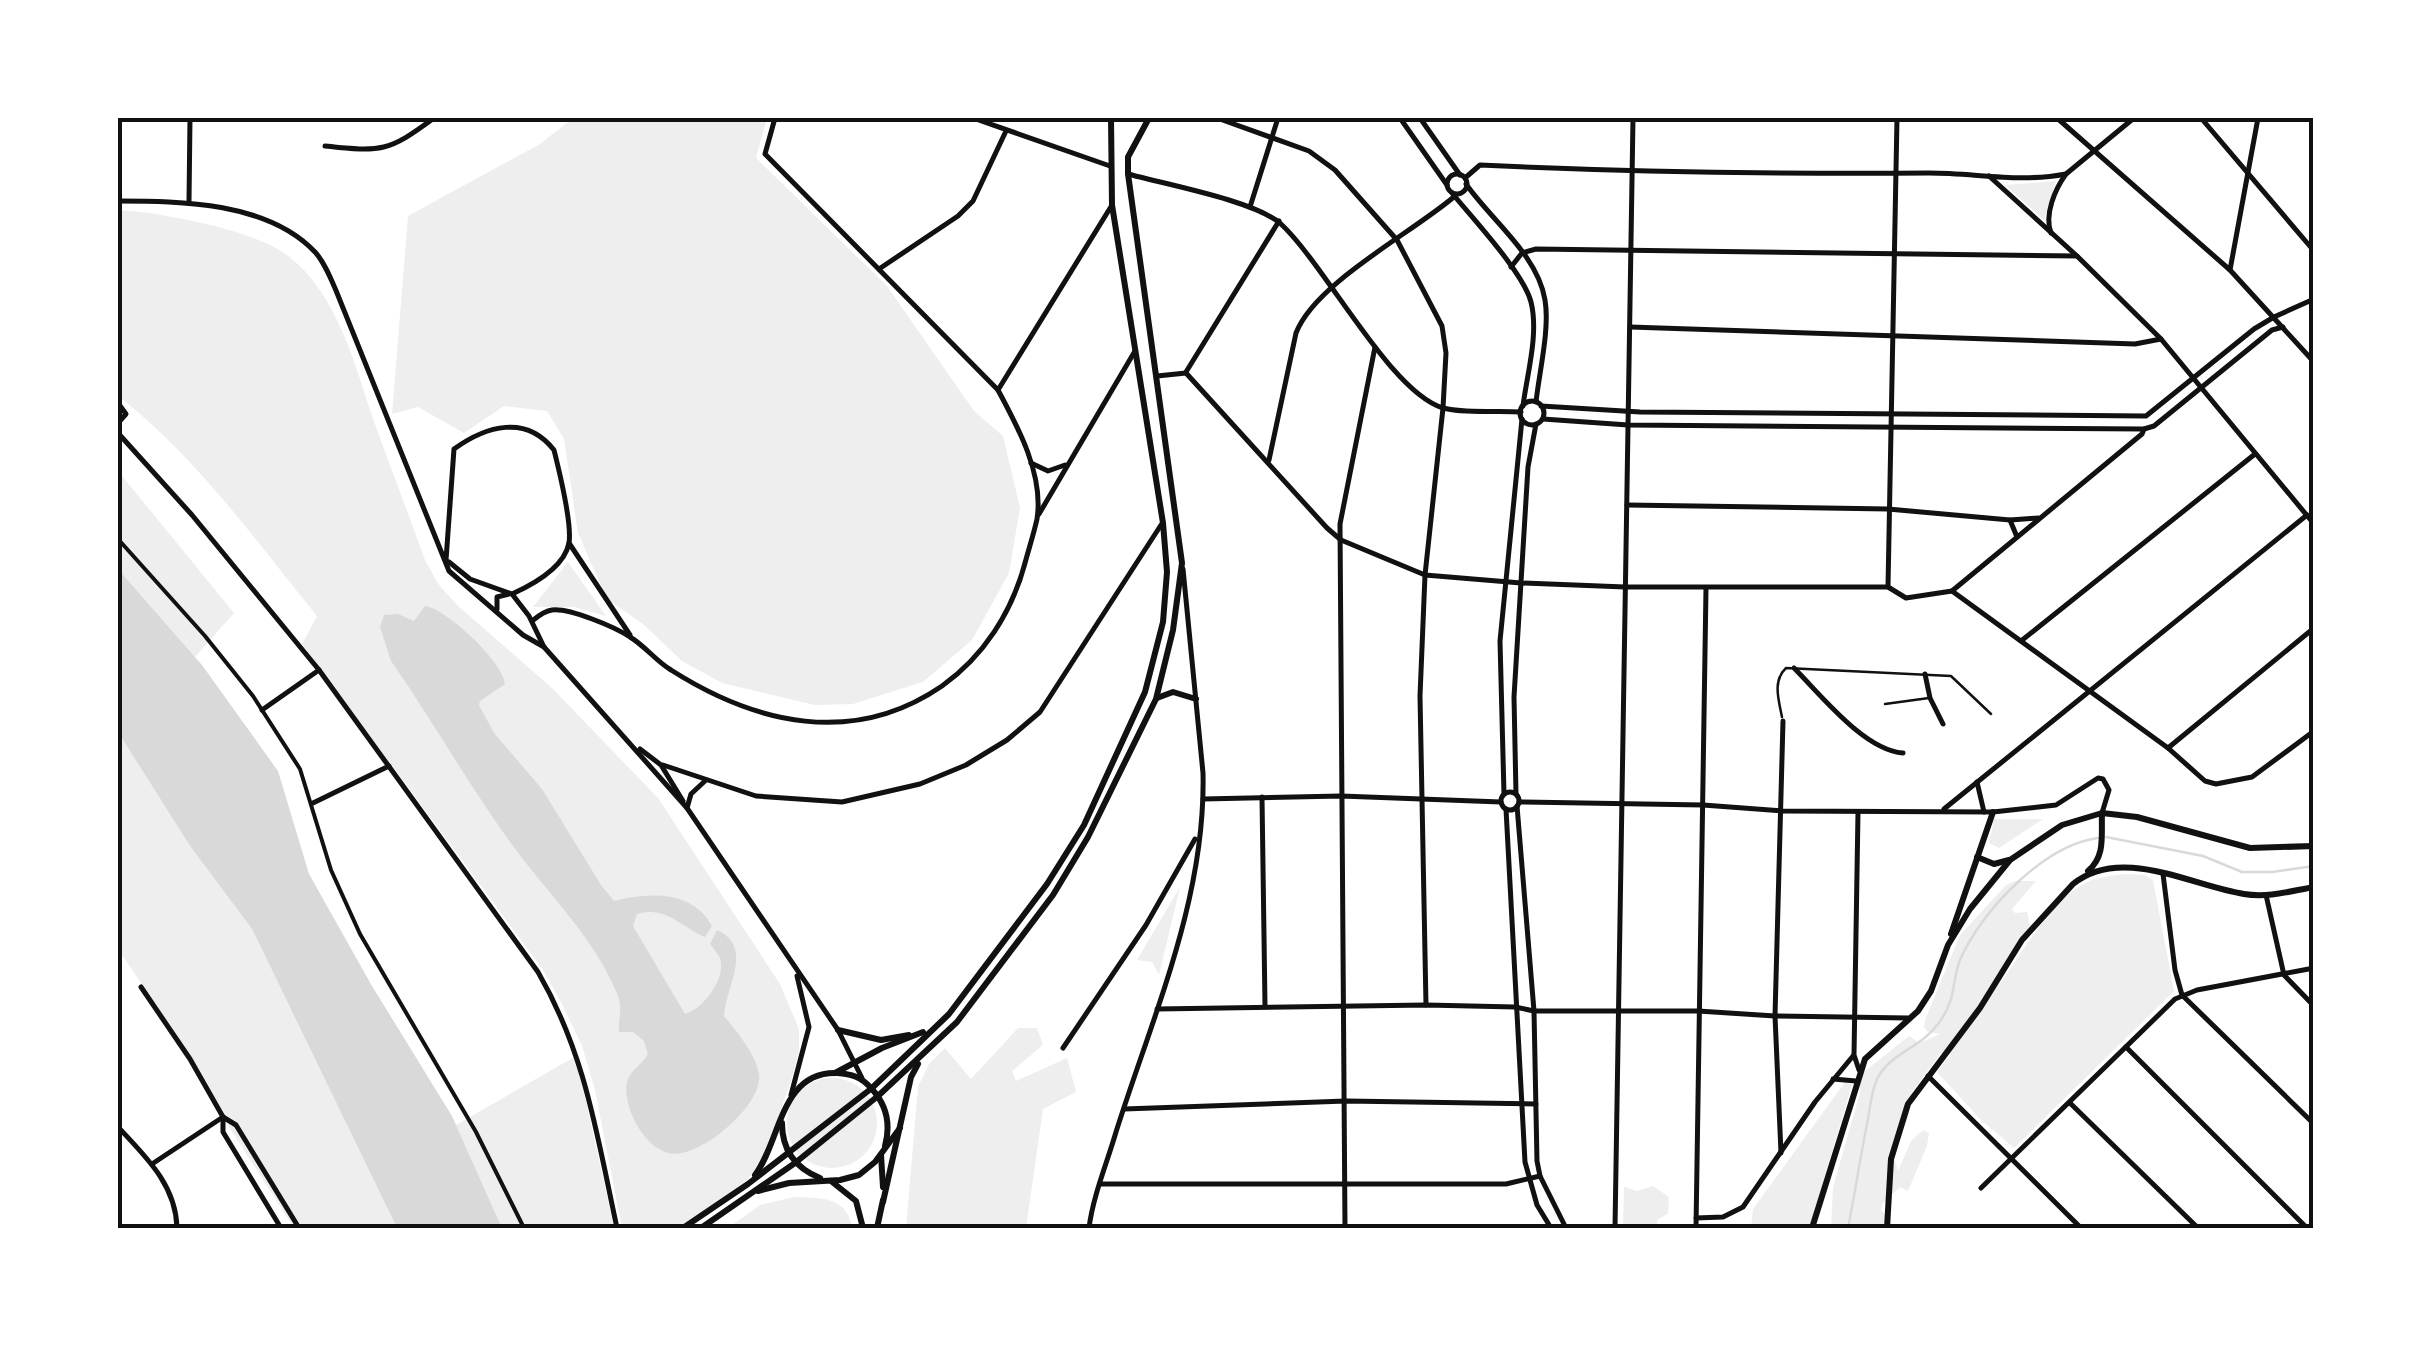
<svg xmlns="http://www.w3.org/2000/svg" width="2431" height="1346" font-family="Arial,sans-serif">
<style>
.green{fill:#eee}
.water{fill:#d9d9d9}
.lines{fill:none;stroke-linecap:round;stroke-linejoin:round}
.stream{stroke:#d9d9d9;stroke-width:2.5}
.service{stroke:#111;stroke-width:2.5}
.pedestrian{stroke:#111;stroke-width:4}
.minor{stroke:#111;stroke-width:5}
.tertiary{stroke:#111;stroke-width:5}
.secondary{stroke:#111;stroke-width:6}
.neatline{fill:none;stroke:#111;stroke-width:4}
</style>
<rect width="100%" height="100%" fill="#fff"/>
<g class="green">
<polygon points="573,118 767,118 756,158 887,286 974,411 1003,436 1020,508 1009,573 972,640 923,682 853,704 815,705 722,683 682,661 643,624 607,599 578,533 564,439 547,411 504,406 464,433 418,407 392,414 408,216 540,144"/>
<polygon points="2056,181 2044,220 2005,185"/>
<path d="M118,210c42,2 136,20 169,45 53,40 69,116 90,175 16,43 32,86 48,130l14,25 19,21 93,81 107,111 122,186 19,45v23l-9,32 -28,77 -14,18 -64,49h-62l-27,-138 -13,-44 -20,-42 -19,-34 -241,-326 15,-28c-62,-76 -121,-160 -199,-220z"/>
<polygon points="118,471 234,613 195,657 118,569"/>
<polygon points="568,562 606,616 574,607 533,607"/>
<polygon points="118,732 190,846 252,929 397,1228 294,1228 222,1116 179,1039 118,949"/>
<polygon points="1994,819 2043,819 1999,848 1989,843"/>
<path d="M2125,874l20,1 8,5 21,111 -160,157 -33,-28 -44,-48 14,-18h-11l-28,38 -3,22 -15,43 4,14 13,-30 12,-11 6,3 -2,13 -19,45 -8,-4 -17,16 -2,7 14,18h-64l2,-41 27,-94v-18l49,-39 11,7 20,-9 -12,-2 -4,-5 1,-7 35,-85 46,-50 10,-4h20l-24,28 3,4 12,-1 3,13 -33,64c19,-29 54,-86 83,-103 15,-9 29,-10 45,-12z"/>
<polygon points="1180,887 1159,975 1152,962 1137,960"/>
<polygon points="1018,1028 1037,1028 1043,1045 1012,1071 1016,1081 1067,1058 1076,1092 1043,1109 1026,1228 906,1228 918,1087 929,1064 945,1048 971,1079"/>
<polygon points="576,1056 614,1228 502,1228 456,1125"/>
<circle cx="832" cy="1123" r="45"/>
<polygon points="1845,1082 1852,1085 1809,1228 1751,1228 1753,1209"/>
<polygon points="1653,1186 1669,1197 1668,1214 1658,1219 1656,1228 1623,1228 1624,1187 1637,1191"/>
<path d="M794,1197c27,1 53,-1 58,31h-124l32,-23z"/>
</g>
<g class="water">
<polygon points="118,569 202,665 278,771 309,874 372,986 452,1116 502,1228 397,1228 252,929 190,846 118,732"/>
<path d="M425,606c22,3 79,57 80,78l-25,17 -1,4 15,28 48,56 59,96 13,16c34,-9 79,-11 98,25l-7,11c-24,-10 -39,-32 -68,-23l-4,12 52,88c17,-4 42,-36 35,-56 -1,-2 -9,-13 -10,-14l7,-14c38,17 8,58 7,86 12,15 33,39 35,59 4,30 -61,86 -91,78 -17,-5 -30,-23 -36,-38 -4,-10 -9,-28 -3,-38 4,-8 14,-14 19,-23l-4,-13 -11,-9h-14c-1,-12 4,-23 -1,-36 -23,-58 -69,-101 -105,-150 -44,-60 -80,-125 -122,-185l-11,-34 4,-12 14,-1 16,7z"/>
</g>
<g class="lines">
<g class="stream">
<polyline points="2106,837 2203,856 2242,872 2272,872 2314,866"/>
<path d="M1848,1228c7,-35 12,-69 19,-104 3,-15 4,-31 10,-45 14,-27 44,-31 61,-55 19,-25 13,-40 22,-64 21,-49 84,-115 138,-122"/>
</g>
<g class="service">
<polyline points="1885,704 1929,698"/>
<path d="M1782,717c-3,-16 -10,-36 4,-49l165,8 40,38"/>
</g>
<polyline class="pedestrian" points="118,539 205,636 253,696 300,769 331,870 360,934 476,1132 524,1228"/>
<g class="minor">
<polyline points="973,118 1110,166"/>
<polyline points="1217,118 1309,151 1335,170 1397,240 1442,326 1446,353 1443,408 1425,575 1420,696 1426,1005"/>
<path d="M325,146c57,6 63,6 109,-28"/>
<path d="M1128,174c36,10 128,27 153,50 45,42 109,168 162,184 23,6 54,2 78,4"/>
<polyline points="1989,176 2077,256 2161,339 2314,524"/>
<path d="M1465,178l15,-13c149,7 300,9 449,8 47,0 91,10 137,1"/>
<polyline points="189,201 190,118"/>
<polyline points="1250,207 1278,118"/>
<path d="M2051,233c-7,-18 4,-44 15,-59l68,-56"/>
<polyline points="1511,267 1522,253 1536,249 2077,256"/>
<polyline points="879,269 958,216 973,201 1006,131"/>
<polyline points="2230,270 2258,118"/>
<polyline points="2274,317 2314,299"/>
<polyline points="1630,327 2135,344 2161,339"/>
<polyline points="1186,372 1279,221"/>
<polyline points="1157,376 1186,373 1327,528 1341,540 1425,575 1521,583 1625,587 1888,587 1906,598 1952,591 2142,434 2144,429"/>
<polyline points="998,390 1112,205"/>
<polyline points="118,403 126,414 118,423"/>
<path d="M1269,460l27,-127c19,-50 116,-100 159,-137"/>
<polyline points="1031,463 1048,471 1065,465"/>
<polyline points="1627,505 1888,509 2010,520 2038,518"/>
<polyline points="1039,514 1135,351"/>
<polyline points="2010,520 2017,537"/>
<polyline points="569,543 630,635"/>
<path d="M446,560l8,-111c32,-23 72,-35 100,1 5,20 18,74 15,93 -5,25 -37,42 -57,51"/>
<polyline points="1888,587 1897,118"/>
<polyline points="1952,591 2168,748 2205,781 2216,784 2252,777 2314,731"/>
<path d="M532,621c5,-4 12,-10 20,-11 18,-2 63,17 78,27 15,9 26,24 41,33 85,54 182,77 271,16 42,-30 70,-74 83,-123 4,-15 9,-30 12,-44 7,-44 -19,-92 -39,-129l-233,-236 10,-36"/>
<polyline points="2021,641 2255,454"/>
<path d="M1794,668c27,27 70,82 109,85"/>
<polyline points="1925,674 1930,698 1943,724"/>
<polyline points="262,710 319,670"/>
<polyline points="2168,748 2314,628"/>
<polyline points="663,765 756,796 842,802 920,784 966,765 1007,740 1040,712 1161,525"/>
<polyline points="1977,782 1984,812"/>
<polyline points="1262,797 1265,1006"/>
<polyline points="1203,799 1341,796 1501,802"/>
<polyline points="1519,802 1703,805 1782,811 1993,812 2056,805 2098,778 2103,779 2109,790 2102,813"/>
<polyline points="313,803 389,766"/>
<polyline points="1944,809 2307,515"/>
<polyline points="1858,812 1854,1055 1859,1070"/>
<polyline points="2163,874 2175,970 2182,995 2314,1124"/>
<polyline points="2266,895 2284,975 2314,1006"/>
<polyline points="141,987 190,1059 223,1117 236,1125 299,1228"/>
<polyline points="1157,1009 1426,1005 1515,1007 1534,1011 1698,1011 1775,1016 1908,1018"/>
<polyline points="2126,1047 2307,1228"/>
<polyline points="1063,1048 1146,925 1195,839"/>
<polyline points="1928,1076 2081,1228"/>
<polyline points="1833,1079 1856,1081"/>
<polyline points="2070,1103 2198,1228"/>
<polyline points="1124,1109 1346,1101 1536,1104"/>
<polyline points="223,1117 223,1132 281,1228"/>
<path d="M118,1127c28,30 58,58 59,101"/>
<polyline points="1781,1153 1775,1016 1783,721"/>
<polyline points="152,1164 223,1117"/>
<polyline points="1100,1184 1506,1184 1540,1176"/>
<polyline points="1981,1188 2175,999 2197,990 2314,968"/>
<polyline points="1696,1218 1723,1217 1743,1207 1815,1102 1853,1056"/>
<path d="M1089,1228c4,-32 18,-65 27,-96 37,-117 90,-234 87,-359l-20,-204"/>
<polyline points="1345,1228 1340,524 1375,347"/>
<polyline points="1615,1228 1633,118"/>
<polyline points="1696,1228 1706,588"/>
<polyline points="2311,1228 2314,1224"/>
</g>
<g class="tertiary">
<polyline points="1400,118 1447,185"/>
<polyline points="1420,118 1460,175"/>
<polyline points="2057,118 2230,270 2314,362"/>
<polyline points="2201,118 2314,251"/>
<circle cx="1457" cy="184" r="10"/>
<path d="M1466,184c25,36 72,71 79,116 5,29 -6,73 -9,102"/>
<path d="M1452,193c21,26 71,79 79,109 8,32 -4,72 -8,104"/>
<path d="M118,201c63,0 150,1 197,51 10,11 16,27 22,41l112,278 74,64 21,12"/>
<circle cx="1532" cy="413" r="12"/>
<polyline points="1541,406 1640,412 2146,416 2254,329 2274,317"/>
<polyline points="1543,419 1628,425 2144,429 2154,426 2272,330 2283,327"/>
<path d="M118,433l74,82 127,155 219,302c48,83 59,164 79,256"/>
<polyline points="449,562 470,579 512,594 529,616 544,647 687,808 838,1030 862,1078"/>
<polyline points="497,609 497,597 509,594"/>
<polyline points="640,749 661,765 683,801"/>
<circle cx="1510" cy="801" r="9"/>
<polyline points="1504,794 1500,641 1522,419"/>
<polyline points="1516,794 1514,697 1528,467 1536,424"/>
<polyline points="1517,806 1534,1011 1537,1161 1540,1176 1566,1228"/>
<polyline points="687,808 691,794 706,780"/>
<polyline points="1506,809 1525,1162 1537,1205 1551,1228"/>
<polyline points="791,1095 809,1027 797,976"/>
</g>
<g class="secondary">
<polyline points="1157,698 1173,692 1196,699"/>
<polyline points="1977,857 1994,864 2009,860"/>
<path d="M2088,871c18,-15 13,-36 14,-58"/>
<polyline points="1951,934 1993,812"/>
<polyline points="838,1030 881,1040 909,1035"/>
<polyline points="835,1073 882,1048 923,1032"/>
<path d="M782,1123c0,27 13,45 38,55"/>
<polyline points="881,1155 883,1187"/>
<path d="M755,1175c26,-34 25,-104 82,-102 15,1 24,4 34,15 16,17 20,36 14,58"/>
<polyline points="831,1181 856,1201 863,1228"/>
<polyline points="758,1191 789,1183 840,1180 859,1175 875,1162 900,1128"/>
<polyline points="883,1202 911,1077 918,1064"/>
<polyline points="683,1228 748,1184 872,1088 949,1014 1047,884 1084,825 1145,692 1163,622 1167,572 1163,523 1112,205 1111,118"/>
<polyline points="701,1228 795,1163 878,1096 957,1022 1053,895 1088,837 1156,699 1173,630 1182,563 1128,174 1128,157 1149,118"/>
<polyline points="877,1228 883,1200"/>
<polyline points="1812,1228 1865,1059 1918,1011 1931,991 1948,945 1970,909 2010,860 2062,825 2102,813 2137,817 2250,848 2314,846"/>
<path d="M1887,1228l4,-69 17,-55 72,-96 42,-68 51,-56c48,-39 119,2 171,10 24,4 47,-3 70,-7"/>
</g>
</g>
<rect width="2431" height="1346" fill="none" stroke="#ffffff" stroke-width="240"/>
<rect x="120" y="120" width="2191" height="1106" class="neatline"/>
</svg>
